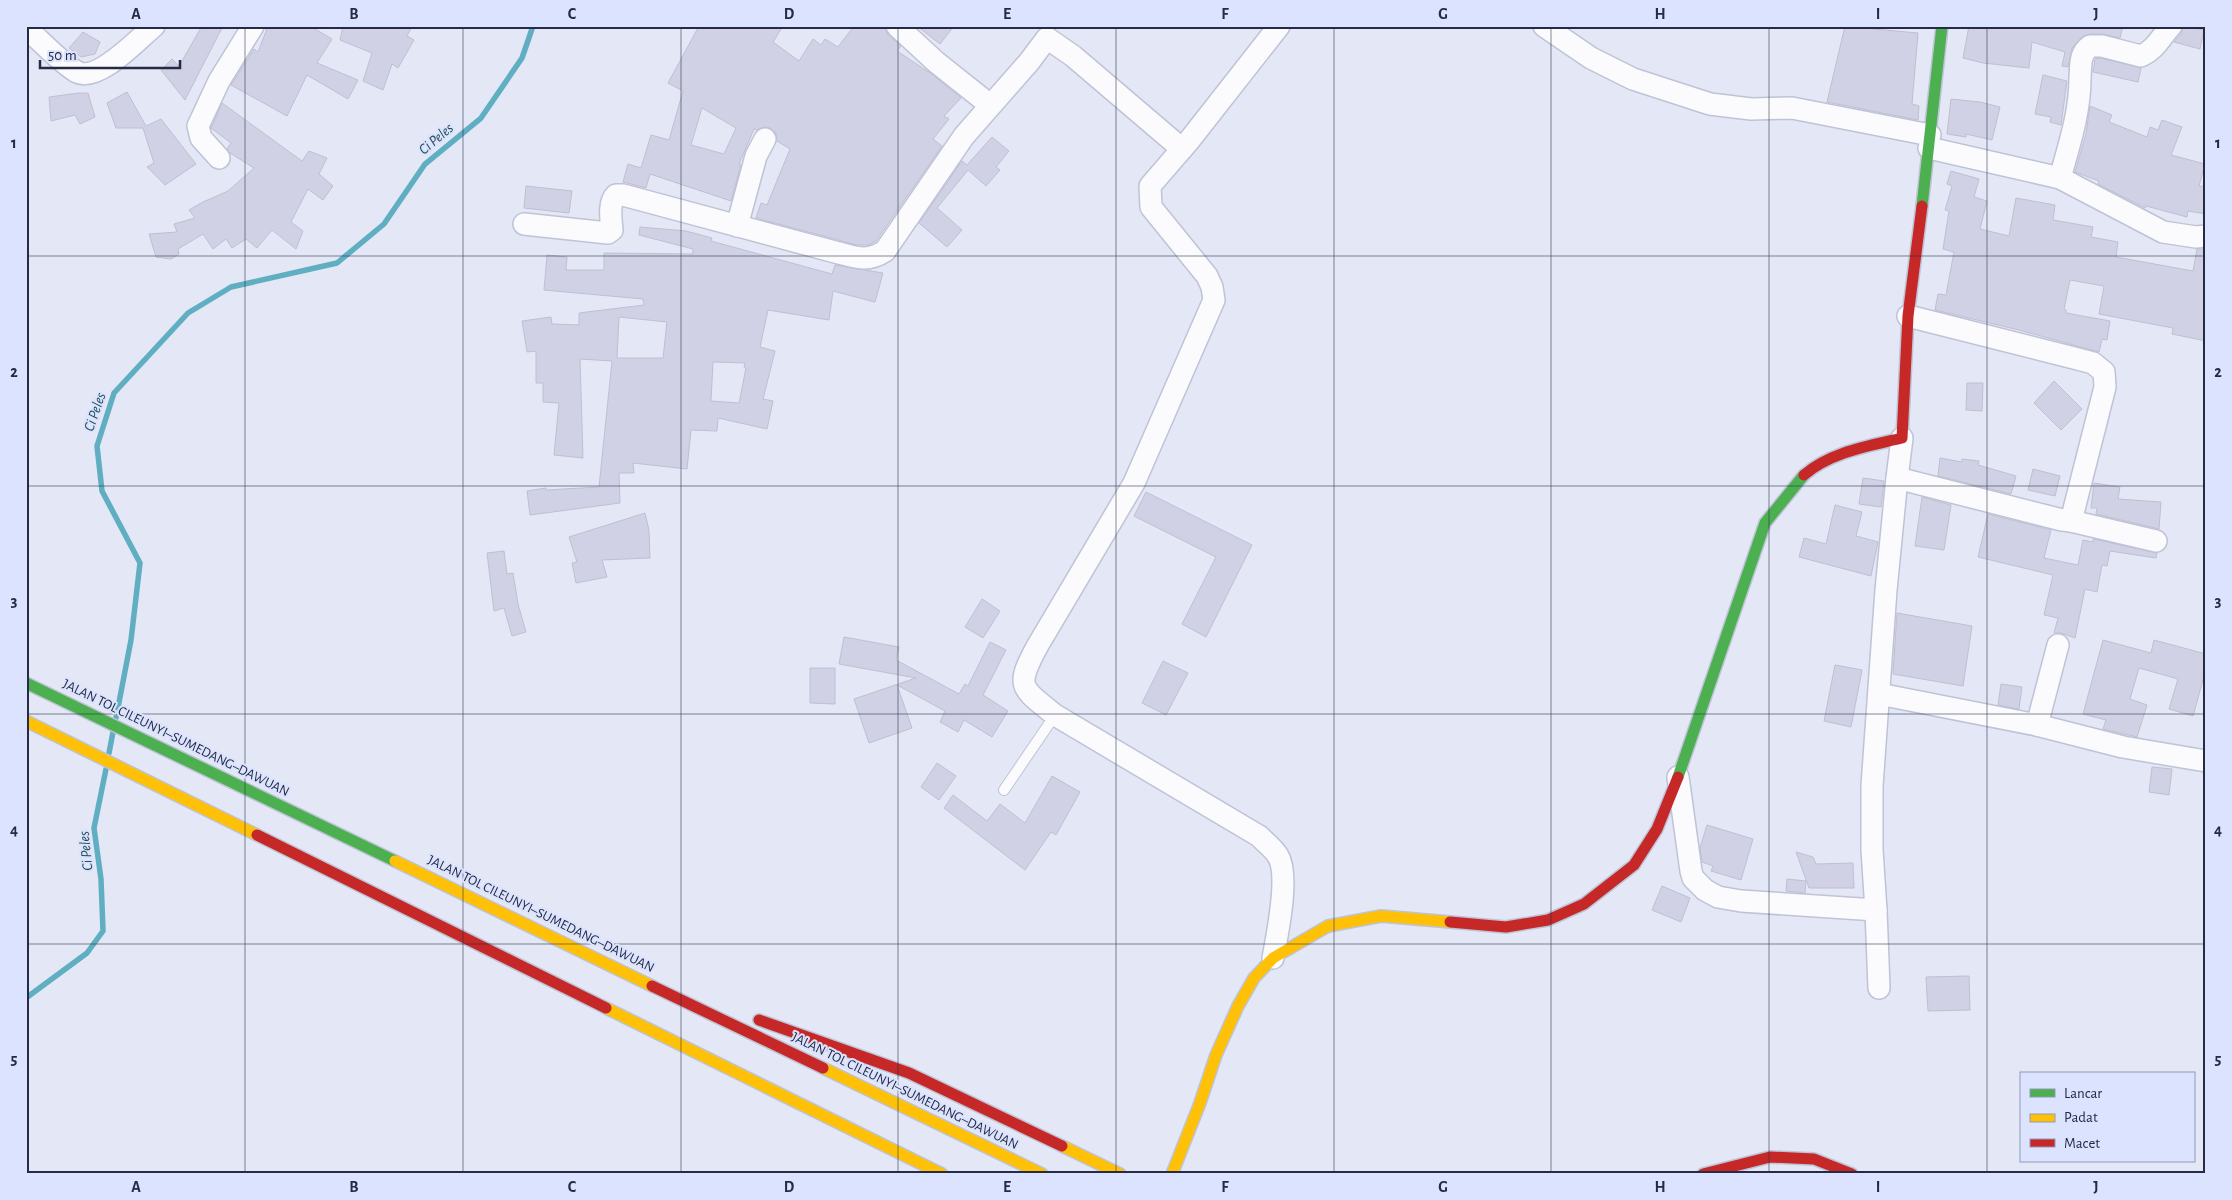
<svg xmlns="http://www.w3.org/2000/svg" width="2232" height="1200" font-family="'Alegreya Sans',sans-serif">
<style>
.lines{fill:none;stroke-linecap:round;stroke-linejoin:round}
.stream{stroke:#5faec1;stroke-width:5.5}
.building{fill:#d1d1e5;stroke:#c0bfd2;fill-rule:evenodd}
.lane-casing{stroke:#bec3d6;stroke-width:12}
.street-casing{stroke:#bec3d6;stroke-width:24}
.fast-casing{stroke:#bec3d6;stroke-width:14}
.slow-casing{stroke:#bec3d6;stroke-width:14}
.jam-casing{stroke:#bec3d6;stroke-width:14}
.lane{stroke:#fbfbfe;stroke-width:10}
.street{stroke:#fbfbfe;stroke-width:21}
.fast{stroke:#4caf50;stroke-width:11}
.slow{stroke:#ffc107;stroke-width:11}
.jam{stroke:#c62828;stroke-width:11}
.grid{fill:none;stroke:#252b44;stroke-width:1;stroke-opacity:0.55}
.labels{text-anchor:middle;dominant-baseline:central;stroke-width:4;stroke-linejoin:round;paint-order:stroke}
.street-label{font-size:14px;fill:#252b44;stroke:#dbe3fe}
.water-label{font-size:15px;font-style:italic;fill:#204d56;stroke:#dbe3fe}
.neatline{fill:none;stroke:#252b44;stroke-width:2}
.grid-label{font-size:16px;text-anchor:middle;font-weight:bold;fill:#252b44}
</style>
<rect width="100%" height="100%" fill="#e3e7f6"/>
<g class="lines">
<g class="stream">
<polyline points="116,718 131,640 140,563 102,491 97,446 114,393 188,313 231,287 337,263 384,224 425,164 481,118 522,58 533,26"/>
<polyline points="109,753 113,732"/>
<polyline points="26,998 87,953 103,931 101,879 94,828 106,769"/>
</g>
</g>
<g class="building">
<polygon points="202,26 223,26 185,100 161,70 172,59 179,66"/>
<polygon points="268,26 310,26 332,39 317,63 358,80 348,99 307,75 287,116 231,85 254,49 258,52"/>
<polygon points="343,26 412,26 407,36 414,40 398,68 392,64 383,90 363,81 372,53 340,40"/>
<path d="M699,26h84l-10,16 26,19 14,-22 8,6 4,-6 13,8 16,-21h31l3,9 13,11 -4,5 36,24 28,23 -17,18 5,3 -16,20 9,7 -66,95 -7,4h-12l-101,-27 5,-15 6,2 23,-56 -13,-8 -1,-8 -6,-5 -6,-1 -7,3 -3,-1 -15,35 2,1 -10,36 -81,-27 -4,14 -23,-6 5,-18 13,4 10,-33 18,5 14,-49 -15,-8zM702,108l34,20 -12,26 -33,-9z"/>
<polygon points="917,26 954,26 940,44"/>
<polygon points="1845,26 1874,26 1873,29 1918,33 1912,104 1919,106 1918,120 1827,102"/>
<polygon points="1969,26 2123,26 2120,38 2102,34 2090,34 2082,37 2072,48 2068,67 2062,66 2065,52 2032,42 2029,68 1983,63 1963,58"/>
<polygon points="2183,26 2204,30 2200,49 2174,42 2181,34"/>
<polygon points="83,32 100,42 95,54 81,57 69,48"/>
<polygon points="2100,58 2141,68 2138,82 2093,72 2095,59"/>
<polygon points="2043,75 2067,81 2061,125 2050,122 2051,117 2035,114"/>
<polygon points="127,92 146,126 161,119 196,164 165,185 147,167 154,163 143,128 116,128 107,103"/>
<polygon points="79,93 88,93 95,117 80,124 75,115 51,121 49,97"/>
<polygon points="1951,99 1980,102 2000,107 1992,140 1966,134 1966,137 1947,134"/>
<polygon points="222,103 302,161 309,151 327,158 319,174 333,186 323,200 308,189 291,222 303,231 296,249 272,230 257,248 246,239 232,248 226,239 213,249 203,234 178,249 179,254 171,259 156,257 149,234 177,232 174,224 195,218 189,210 203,202 228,191 254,168 230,153 227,149 231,143 211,128"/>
<polygon points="2090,106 2112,115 2109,122 2147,137 2150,127 2158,130 2162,120 2182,127 2171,155 2205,164 2199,186 2206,187 2206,214 2188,211 2187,217 2146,206 2145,208 2098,184 2099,181 2075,172 2086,134"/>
<polygon points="992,137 1009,151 996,167 1000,170 986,186 968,170 937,208 962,230 947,247 919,223 962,161 967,165"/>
<polygon points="1951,171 1979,179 1974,197 1987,201 1980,229 2009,236 2016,198 2055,205 2053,220 2093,227 2091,237 2118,242 2116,257 2193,271 2197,249 2206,249 2206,341 2172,334 2173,328 2099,314 2104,286 2070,280 2064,309 2066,310 2066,313 2110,321 2107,340 2102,339 2099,352 2019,330 1935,310 1938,294 1946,295 1954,252 1943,249 1949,211 1945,210 1952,186 1947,184"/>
<polygon points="526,186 572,191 569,213 524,208"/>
<path d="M640,227l46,4 26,7 -1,3 121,33 3,-9 48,8 -8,29 -42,-11 -4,29 -61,-10 -8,37 15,4 -12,48 10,2 -6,28 -49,-11 -1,13 -26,-1 -4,39 -54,-6 1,10h-15l1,30 -90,12 -3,-24 19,-3v2l53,-3 13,-126 -32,-2 3,99 -29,-3 5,-52 -16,-1v-19h-7v-32l-9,1 -5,-31 29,-4 1,7 27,1v-12l65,-8 -1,-6 -99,-9 3,-35 20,2 -1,13h38v-17l89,1v-5l-54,-14zM619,317l48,5 -4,36h-46zM713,362l32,1 -1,4 2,1 -7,35 -28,-2z"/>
<polygon points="2054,381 2082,409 2061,430 2034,403"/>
<polygon points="1967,383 1983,383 1982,411 1966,410"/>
<polygon points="1940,458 1962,462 1962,459 1979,461 1978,465 2016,476 2011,494 1938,476"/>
<polygon points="2033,469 2060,476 2055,496 2028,490"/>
<polygon points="1863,478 1884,481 1881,507 1859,504"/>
<polygon points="2094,483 2120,487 2118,499 2161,502 2159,529 2096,514 2097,508 2091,508"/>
<polygon points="1146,492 1252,545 1206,637 1182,624 1216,557 1134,516"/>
<polygon points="1922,497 1951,505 1944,550 1915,546"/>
<polygon points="1835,505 1862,512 1856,536 1878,542 1871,576 1799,557 1804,538 1826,544"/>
<polygon points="645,513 649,530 650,558 602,560 607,577 576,583 572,563 577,562 569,537"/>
<polygon points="1988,514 2051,530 2044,558 2078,565 2083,540 2093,542 2093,539 2157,553 2156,558 2110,551 2107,566 2102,565 2097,592 2085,589 2075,638 2061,633 2054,633 2058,618 2044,615 2053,575 1978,557"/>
<polygon points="504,551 507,574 513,573 518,604 526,632 512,636 504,608 494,611 487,553"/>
<polygon points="982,599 1000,611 983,638 965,627"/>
<polygon points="1897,613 1972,626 1963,686 1893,674"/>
<polygon points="844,637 899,647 896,660 959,694 965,684 968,686 990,642 1006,650 983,695 1008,711 992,737 964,720 958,732 940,722 945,711 897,685 912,728 869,743 854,699 916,678 839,664"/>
<polygon points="2103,640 2151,653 2154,640 2206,654 2206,669 2193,716 2169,709 2178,679 2139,668 2130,699 2147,705 2137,737 2103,729 2106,720 2083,714"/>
<polygon points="1163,661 1188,673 1166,715 1142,703"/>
<polygon points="1835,665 1862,670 1851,727 1824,721"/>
<polygon points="810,668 835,668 835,704 810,703"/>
<polygon points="2001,684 2022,687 2019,709 1998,705"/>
<polygon points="937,763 956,776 939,800 921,787"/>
<polygon points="2152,767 2172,769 2169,795 2149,792"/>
<polygon points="1052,776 1080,792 1056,835 1051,832 1025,870 944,808 953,795 987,821 1000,804 1025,823"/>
<polygon points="1707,825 1753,839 1741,880 1711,871 1713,866 1702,862 1700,848"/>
<polygon points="1796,852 1813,857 1816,864 1853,863 1854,888 1809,888"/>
<polygon points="1787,879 1806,881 1805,893 1786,891"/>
<polygon points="1662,886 1690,898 1681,922 1652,910"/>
<polygon points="1969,976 1970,1010 1928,1011 1926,977"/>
</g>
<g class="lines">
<g class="lane-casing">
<polyline id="lane" points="1004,790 1055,715"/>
</g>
<g class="street-casing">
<g id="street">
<polyline points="897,26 936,62 990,105"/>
<polyline points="1544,26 1591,58 1633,79 1710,104 1751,109 1792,108 1930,135"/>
<path d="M26,28c14,12 35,35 51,44 21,11 61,-33 77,-46"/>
<polyline points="1929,148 2060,178 2163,232 2196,237 2206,236"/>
<polyline points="219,158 201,138 198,126 219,81 253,26"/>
<path d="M2060,178c9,-33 20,-65 20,-100 1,-12 -1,-24 10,-32h12l39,10c15,-7 19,-18 30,-30"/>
<path d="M524,224l84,9 4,-3c-1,-11 -4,-27 4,-35h7l212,57c21,5 31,11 50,-1l79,-115 65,-74 18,-24 26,18 109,93"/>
<polyline points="737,226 756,156 765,139"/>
<polyline points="1908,316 2074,358 2093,363 2104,372 2105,387 2071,521"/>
<polyline points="1897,478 1902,438"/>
<polyline points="1879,694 2037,725 2123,747 2206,761"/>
<polyline points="2037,725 2058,645"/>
<polyline points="1678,777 1691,871 1693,878 1705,890 1718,897 1741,901 1876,910 1872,850 1872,786 1886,590 1897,478 2062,520 2071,521 2156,541"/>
<polyline points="1876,910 1879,988"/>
<path d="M1273,958c4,-22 17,-83 5,-102 -4,-7 -13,-14 -19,-20l-204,-121c-35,-28 -40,-28 -17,-70l96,-162 80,-183 -2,-13 -5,-11 -56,-69 -1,-21 38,-44 91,-116"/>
</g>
</g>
<g class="fast-casing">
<g id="fast">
<polyline points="1922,206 1942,26"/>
<polyline points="26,683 395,861"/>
<polyline points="1678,777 1765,523 1804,475"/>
</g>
</g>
<g class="slow-casing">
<g id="slow">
<polyline points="26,721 257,835"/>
<polyline points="395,861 652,986"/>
<polyline points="606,1008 942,1174"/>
<polyline points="823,1068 1042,1174"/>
<polyline points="1062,1146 1120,1174"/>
<polyline points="1172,1174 1200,1103 1216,1055 1238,1006 1254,978 1273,958 1328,926 1381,916 1450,922"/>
</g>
</g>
<g class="jam-casing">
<g id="jam">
<path d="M1804,475c26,-23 65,-29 98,-37l6,-122 14,-110"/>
<polyline points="257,835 606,1008"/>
<polyline points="1450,922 1506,927 1548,920 1584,904 1634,865 1657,829 1678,777"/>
<polyline points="652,986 823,1068"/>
<polyline points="759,1020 909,1073 1062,1146"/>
<polyline points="1703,1174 1770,1157 1814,1159 1852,1174"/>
</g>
</g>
<use href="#lane" class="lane"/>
<use href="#street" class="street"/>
<use href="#fast" class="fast"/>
<use href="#slow" class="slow"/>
<use href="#jam" class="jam"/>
</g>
<path class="grid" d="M245,26v1148M463,26v1148M681,26v1148M898,26v1148M1116,26v1148M1334,26v1148M1551,26v1148M1769,26v1148M1987,26v1148M26,256h2180M26,486h2180M26,714h2180M26,944h2180"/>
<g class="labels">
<g class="street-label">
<text transform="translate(176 738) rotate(26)">JALAN TOL CILEUNYI–SUMEDANG–DAWUAN</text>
<text transform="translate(541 914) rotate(26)">JALAN TOL CILEUNYI–SUMEDANG–DAWUAN</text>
<text transform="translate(905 1091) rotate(26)">JALAN TOL CILEUNYI–SUMEDANG–DAWUAN</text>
</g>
<g class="water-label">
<text transform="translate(436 139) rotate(-40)">Ci Peles</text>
<text transform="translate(95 412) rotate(-71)">Ci Peles</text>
<text transform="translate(86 851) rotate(-96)">Ci Peles</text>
</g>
</g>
<rect width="2232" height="1200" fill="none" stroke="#dbe3fe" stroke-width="55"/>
<rect x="2020" y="1072" width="175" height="90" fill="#dbe3fe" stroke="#9299b4"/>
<rect x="2030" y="1089" width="25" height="8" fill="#4caf50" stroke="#9299b4"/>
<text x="2064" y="1098" font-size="15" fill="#252b44">Lancar</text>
<rect x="2030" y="1114" width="25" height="8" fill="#ffc107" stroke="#9299b4"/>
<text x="2064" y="1122" font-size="15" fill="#252b44">Padat</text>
<rect x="2030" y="1139" width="25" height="8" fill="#c62828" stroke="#9299b4"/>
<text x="2064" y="1148" font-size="15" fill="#252b44">Macet</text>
<path d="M40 60v8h140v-8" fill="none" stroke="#252b44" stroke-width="2.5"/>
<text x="48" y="60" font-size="15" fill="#252b44" stroke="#dbe3fe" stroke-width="4" paint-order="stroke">50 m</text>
<rect x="28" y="28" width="2176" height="1144" class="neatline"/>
<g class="grid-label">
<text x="136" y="19">A</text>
<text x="354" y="19">B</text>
<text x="572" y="19">C</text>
<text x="789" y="19">D</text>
<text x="1007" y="19">E</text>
<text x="1225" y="19">F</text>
<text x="1443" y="19">G</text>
<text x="1660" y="19">H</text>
<text x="1878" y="19">I</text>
<text x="2096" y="19">J</text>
<text x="14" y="148">1</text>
<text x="2218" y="148">1</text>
<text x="14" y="377">2</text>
<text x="2218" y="377">2</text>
<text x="14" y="606">3</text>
<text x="2218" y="606">3</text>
<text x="14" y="835">4</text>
<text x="2218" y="835">4</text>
<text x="14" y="1064">5</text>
<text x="2218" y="1064">5</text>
<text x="136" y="1192">A</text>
<text x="354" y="1192">B</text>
<text x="572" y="1192">C</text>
<text x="789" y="1192">D</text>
<text x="1007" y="1192">E</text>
<text x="1225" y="1192">F</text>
<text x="1443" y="1192">G</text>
<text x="1660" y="1192">H</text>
<text x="1878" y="1192">I</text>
<text x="2096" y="1192">J</text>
</g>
</svg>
